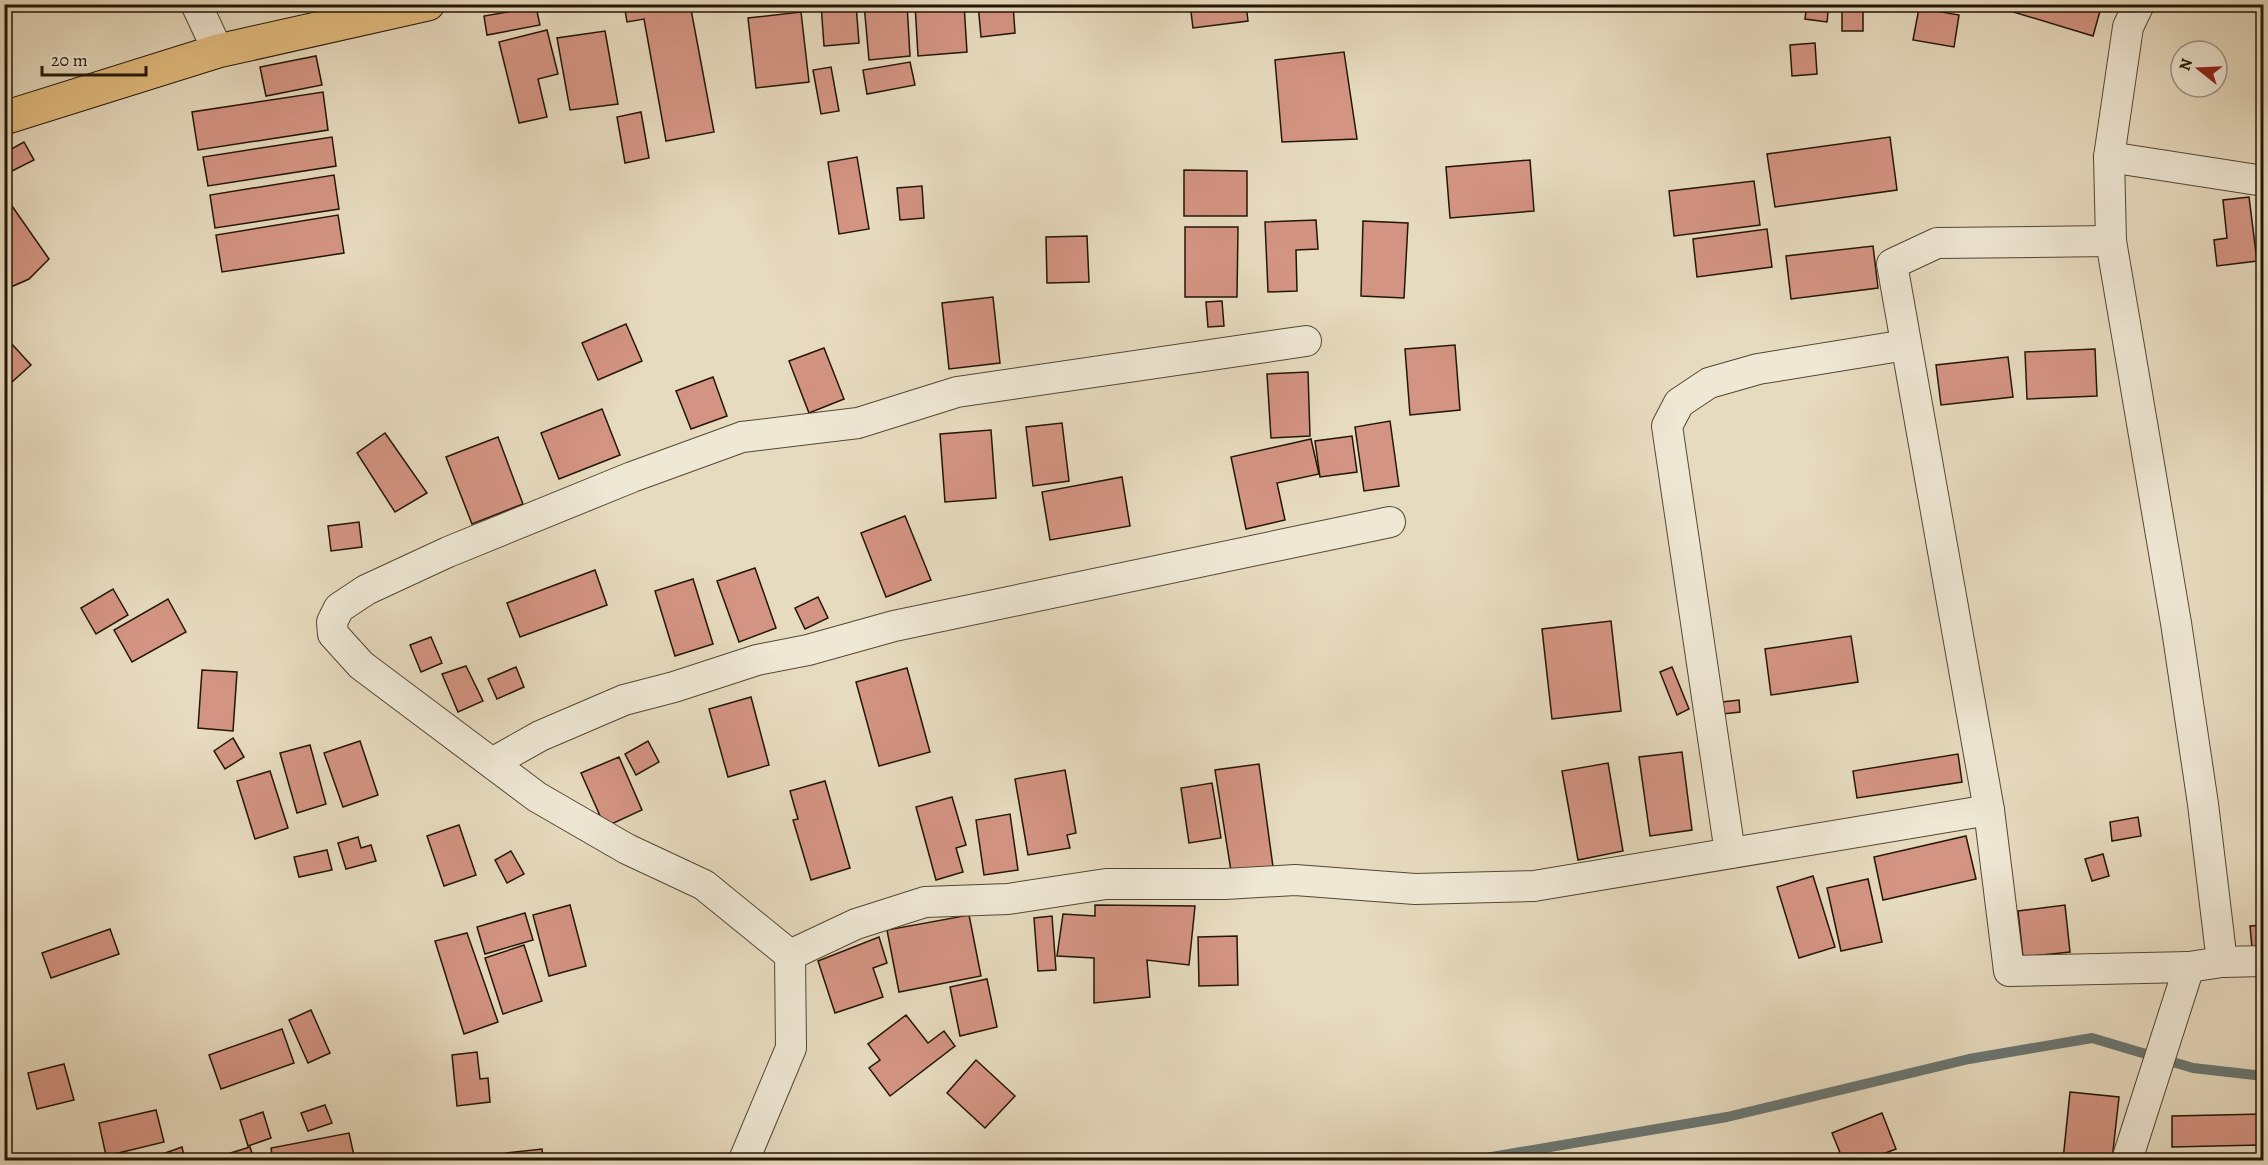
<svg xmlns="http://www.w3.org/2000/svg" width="2268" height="1165" font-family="Alegreya,serif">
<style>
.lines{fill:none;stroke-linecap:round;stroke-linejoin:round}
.stream{stroke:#6b7773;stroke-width:10}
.building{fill:#d49483;stroke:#231605;stroke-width:1.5}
.street-casing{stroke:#544734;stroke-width:32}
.primary-casing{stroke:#231605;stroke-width:35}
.street{stroke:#efe8d5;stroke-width:30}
.primary{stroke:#e4be80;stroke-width:33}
</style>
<rect width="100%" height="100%" fill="#e7dbbf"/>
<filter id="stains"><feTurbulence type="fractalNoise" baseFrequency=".00333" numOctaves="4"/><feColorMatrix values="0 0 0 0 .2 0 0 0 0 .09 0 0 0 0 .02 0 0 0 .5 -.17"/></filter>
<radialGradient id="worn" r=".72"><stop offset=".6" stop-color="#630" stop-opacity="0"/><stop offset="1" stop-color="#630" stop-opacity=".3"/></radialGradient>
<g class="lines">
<polyline class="stream" points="1474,1160 1727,1117 1969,1059 2092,1038 2193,1068 2264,1076"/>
</g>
<g class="building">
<polygon points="624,4 690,4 714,132 666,141 644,19 627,22"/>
<polygon points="821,4 856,4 859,43 824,46"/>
<polygon points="864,4 907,4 910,56 869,60"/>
<polygon points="915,4 964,4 967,52 918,56"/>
<polygon points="978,4 1013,4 1015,33 981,37"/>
<polygon points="1048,4 1088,4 1049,10"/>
<polygon points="1190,4 1246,4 1248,21 1193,28"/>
<polygon points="1519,4 1581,4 1581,6 1520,10"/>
<polygon points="1807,4 1829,4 1827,22 1805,19"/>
<rect x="1842" y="4" width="21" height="27"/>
<polygon points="1987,4 2102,4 2093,36"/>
<polygon points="536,7 540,25 487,35 484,16"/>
<polygon points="1919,8 1959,15 1954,47 1913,40"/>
<polygon points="801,12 809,82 756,88 748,18"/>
<polygon points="547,30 558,74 538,79 547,117 519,123 499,42"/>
<polygon points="605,31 618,104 570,110 557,38"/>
<polygon points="1815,43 1817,74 1792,76 1790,45"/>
<polygon points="1344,52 1357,139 1282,142 1275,60"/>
<polygon points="316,56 322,85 266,96 260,67"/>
<polygon points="910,62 915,85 867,94 863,70"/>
<polygon points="831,67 839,111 821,114 813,70"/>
<polygon points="323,92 328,130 198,150 192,112"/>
<polygon points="641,112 649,158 625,163 617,117"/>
<polygon points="332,137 336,166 208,186 203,157"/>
<polygon points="1890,137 1897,190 1775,207 1767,154"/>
<polygon points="24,142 34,160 4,175 4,153"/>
<polygon points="857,157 869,229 839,234 828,162"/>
<polygon points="1530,160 1534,211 1450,218 1446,167"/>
<polygon points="1184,170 1247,171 1247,216 1184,216"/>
<polygon points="334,175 339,209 215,228 210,195"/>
<polygon points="1754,181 1760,225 1674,236 1669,191"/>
<polygon points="922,186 924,218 900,220 897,188"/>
<polygon points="5,196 49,259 29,279 4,290"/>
<polygon points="2249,197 2257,261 2217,266 2214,240 2227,238 2223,200"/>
<polygon points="2264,202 2264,244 2260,203"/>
<polygon points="338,215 344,253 222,272 216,235"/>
<polygon points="1316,220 1318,249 1296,250 1297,291 1268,292 1265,222"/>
<polygon points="1363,221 1408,223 1404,298 1361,296"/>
<polygon points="1185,227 1238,227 1237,297 1185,297"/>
<polygon points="1767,229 1772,267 1697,277 1693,239"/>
<polygon points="1087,236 1089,282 1047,283 1046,237"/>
<polygon points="1873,246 1878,288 1791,299 1786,256"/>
<polygon points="993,297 1000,363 949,369 942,303"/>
<polygon points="1222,301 1224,326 1208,327 1206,302"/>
<polygon points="626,324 642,361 598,380 582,343"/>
<polygon points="10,342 31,365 4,389 4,348"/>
<polygon points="1455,345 1460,410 1410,415 1405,349"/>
<polygon points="824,348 844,399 809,413 789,361"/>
<polygon points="2095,349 2097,396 2027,399 2025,352"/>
<polygon points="2008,357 2013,397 1941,405 1936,365"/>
<polygon points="1308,372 1310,436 1271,438 1267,374"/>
<polygon points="713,377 727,416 691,429 676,391"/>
<polygon points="602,409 620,455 559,479 541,433"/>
<polygon points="1390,421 1399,486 1364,491 1355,427"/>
<polygon points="1062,423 1069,481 1033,486 1026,427"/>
<polygon points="991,430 996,498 945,502 940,434"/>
<polygon points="385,433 427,493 395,512 357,453"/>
<polygon points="1352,436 1357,472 1320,477 1315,441"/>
<polygon points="498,437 523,504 472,524 446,457"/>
<polygon points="1311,439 1319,474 1277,483 1285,520 1246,529 1231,457"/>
<polygon points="1122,477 1130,526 1050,540 1042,492"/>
<polygon points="905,516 931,580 886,597 861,533"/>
<polygon points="359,522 362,547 331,551 328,526"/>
<polygon points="755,568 776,628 739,642 717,581"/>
<polygon points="595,570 607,605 520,637 507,603"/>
<polygon points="693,579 713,644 675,656 655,591"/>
<polygon points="113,589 128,615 96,634 81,608"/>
<polygon points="818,597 828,618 805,629 795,608"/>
<polygon points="168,599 186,632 132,662 114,630"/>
<polygon points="1611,621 1621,711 1552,719 1542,629"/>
<polygon points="1851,636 1858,682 1771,695 1765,649"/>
<polygon points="431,637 442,663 421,672 410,645"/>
<polygon points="466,666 483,701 458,712 442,674"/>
<polygon points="516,667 524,687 497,699 488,679"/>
<polygon points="1672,667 1689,709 1677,715 1660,672"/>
<polygon points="907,668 930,752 879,766 856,682"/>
<polygon points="202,670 237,672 233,731 198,728"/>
<polygon points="751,697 769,765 728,777 709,709"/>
<polygon points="1739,700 1740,712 1723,714 1722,702"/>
<polygon points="233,738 244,757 225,769 214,751"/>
<polygon points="360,741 378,795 343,807 324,753"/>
<polygon points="648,741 659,762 636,775 625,754"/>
<polygon points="310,745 326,804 297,813 280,753"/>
<polygon points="1682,752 1692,830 1650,836 1639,757"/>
<polygon points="1958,754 1962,782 1857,798 1853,771"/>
<polygon points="619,757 642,810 605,827 581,773"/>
<polygon points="1608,763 1623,851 1578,860 1562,771"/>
<polygon points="1259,764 1273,867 1231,871 1215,770"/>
<polygon points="1065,770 1076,833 1067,835 1070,848 1028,855 1015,779"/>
<polygon points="270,771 288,828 255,839 237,781"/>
<polygon points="825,781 850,868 811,880 793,820 798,819 790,791"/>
<polygon points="1212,783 1221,838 1189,843 1181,788"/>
<polygon points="952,797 966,845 956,848 963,872 936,880 916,807"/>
<polygon points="1010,814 1018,870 984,875 976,820"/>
<polygon points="2138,817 2141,836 2112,841 2110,822"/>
<polygon points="459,825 476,875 444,886 427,836"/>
<polygon points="1966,836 1976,879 1883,900 1874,857"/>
<polygon points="358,837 361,848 371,845 376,861 346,869 338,843"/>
<polygon points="327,850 332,870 299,877 294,857"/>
<polygon points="511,851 524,874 507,883 495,860"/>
<polygon points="2103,854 2109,876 2092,881 2085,859"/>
<polygon points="1813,876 1835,947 1799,958 1777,887"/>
<polygon points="1868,879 1882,942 1841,951 1827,888"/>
<polygon points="570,905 586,966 549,976 533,915"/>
<polygon points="1095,905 1195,906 1189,965 1147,960 1150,997 1094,1003 1094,958 1057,956 1063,914 1095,916"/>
<polygon points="2065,905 2070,952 2023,957 2018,911"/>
<polygon points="525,913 533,940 485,954 477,927"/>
<polygon points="969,915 981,976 899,992 887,930"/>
<polygon points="1052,916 1056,970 1038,971 1034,918"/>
<polygon points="2264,925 2264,958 2253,959 2250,926"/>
<polygon points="110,929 119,954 51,978 42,953"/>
<polygon points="467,933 498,1022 464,1034 435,941"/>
<polygon points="1237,936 1238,985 1199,986 1198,937"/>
<polygon points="879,937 887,963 873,968 883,997 835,1013 818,961"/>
<polygon points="524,945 542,1001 503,1014 485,958"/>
<polygon points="987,979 997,1027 960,1036 950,987"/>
<polygon points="311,1010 330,1053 308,1063 289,1020"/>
<polygon points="906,1015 928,1043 944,1031 955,1046 890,1096 869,1068 880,1060 868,1044"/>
<polygon points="282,1029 294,1063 221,1089 209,1055"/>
<polygon points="477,1052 480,1079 488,1078 490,1102 457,1106 452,1055"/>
<polygon points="976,1060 1015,1096 985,1128 947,1093"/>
<polygon points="64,1064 74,1100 37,1109 28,1073"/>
<polygon points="2070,1092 2119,1097 2112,1160 2063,1160"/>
<polygon points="325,1105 332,1123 308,1131 301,1113"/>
<polygon points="156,1110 164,1142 106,1156 99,1123"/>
<polygon points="263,1112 271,1138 248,1146 240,1120"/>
<polygon points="1882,1113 1896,1149 1867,1160 1843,1160 1832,1133"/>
<polygon points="2264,1114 2264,1155 2260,1155 2260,1145 2172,1147 2172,1116"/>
<polygon points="349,1133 355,1160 273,1160 271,1148"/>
<polygon points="182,1147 185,1160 155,1160 154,1157"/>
<polygon points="250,1147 254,1160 208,1160"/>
<polygon points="542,1149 543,1160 507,1160 506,1153"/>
</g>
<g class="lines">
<g class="street-casing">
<g id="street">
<polyline points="196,4 218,51"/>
<polyline points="2109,157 2264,181"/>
<polyline points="2111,241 1937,243 1892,264 1989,810 2009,971 2189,967"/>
<polyline points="492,763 540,736 624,700 674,687 757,660 808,650 894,626 1390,522"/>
<polyline points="1730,853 1667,426 1679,403 1709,383 1758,369 1906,345"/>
<polyline points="790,955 856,924 925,902 1008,899 1106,884 1225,884 1295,880 1415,889 1534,886 1989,810"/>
<polyline points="2222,962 2264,961"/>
<polyline points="744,1160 791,1048 790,955 704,885 627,849 537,797 361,665 333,634 332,622 339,608 366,590 448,552 632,477 742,437 858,423 957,392 1306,341"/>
<polyline points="2127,1160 2189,967 2222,962 2203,804 2176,623 2111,241 2109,157 2128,27 2139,4"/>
</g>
</g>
<g class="primary-casing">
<polyline id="primary" points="4,118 218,51 428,4"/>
</g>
<use href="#street" class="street"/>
<use href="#primary" class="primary"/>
</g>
<rect width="2268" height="1165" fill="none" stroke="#e7dbbf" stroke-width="24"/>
<rect x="6" y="6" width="2256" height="1153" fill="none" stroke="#231605" stroke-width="3"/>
<rect x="12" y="12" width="2244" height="1141" fill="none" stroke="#231605" stroke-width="1.5"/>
<g transform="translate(2199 69) rotate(288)"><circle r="28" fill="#efe8d5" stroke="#9d9482" stroke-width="1.5"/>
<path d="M0-4.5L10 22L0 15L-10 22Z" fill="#8f2418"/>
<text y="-9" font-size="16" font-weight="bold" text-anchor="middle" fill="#231605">N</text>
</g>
<path d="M42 66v9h104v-9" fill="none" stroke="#231605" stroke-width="3"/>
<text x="51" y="66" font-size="18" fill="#231605" stroke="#efe8d5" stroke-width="4.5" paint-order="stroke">20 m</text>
<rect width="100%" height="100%" filter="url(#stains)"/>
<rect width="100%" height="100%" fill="url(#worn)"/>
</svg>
